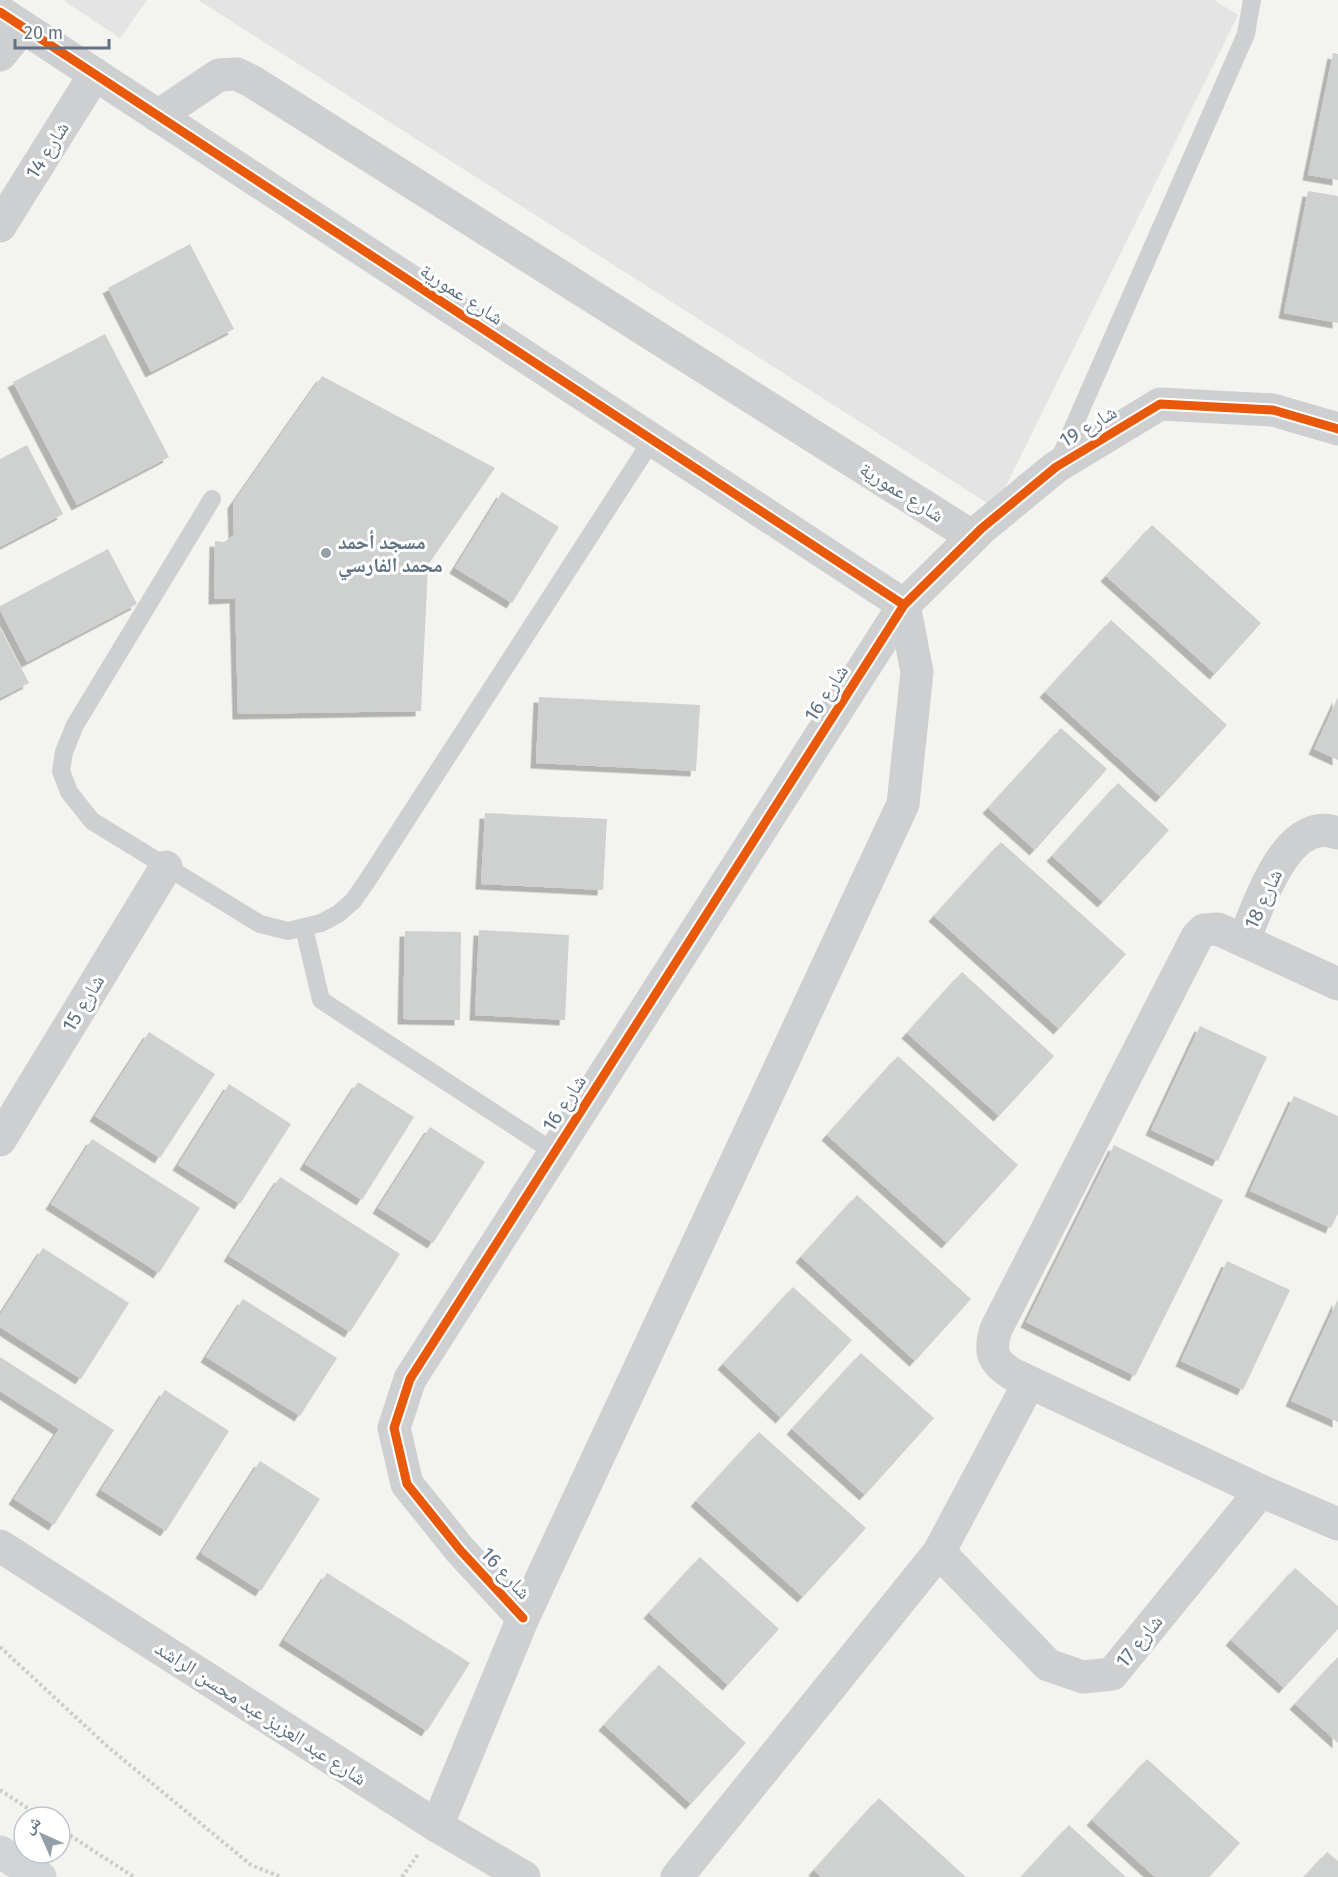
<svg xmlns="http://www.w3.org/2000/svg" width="1338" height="1877" font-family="'Fira Sans','Noto Naskh Arabic',sans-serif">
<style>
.built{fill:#e3e4e3}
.building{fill:#cfd0d0;filter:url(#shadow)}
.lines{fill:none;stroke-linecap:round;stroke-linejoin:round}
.path{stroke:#ccc;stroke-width:4;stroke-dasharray:3 3;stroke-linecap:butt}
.lane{stroke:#cecfd0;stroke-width:18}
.street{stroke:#cecfd0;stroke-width:33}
.highway{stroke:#d2d5d7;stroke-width:33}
.cycleway-casing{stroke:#fff;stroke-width:13}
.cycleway{stroke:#e8590c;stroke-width:9}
.poi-dot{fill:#939fa9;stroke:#fff;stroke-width:2}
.labels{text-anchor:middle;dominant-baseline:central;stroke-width:6;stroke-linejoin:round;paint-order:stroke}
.street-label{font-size:20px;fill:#607283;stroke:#fff}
.poi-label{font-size:20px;font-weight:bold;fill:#607283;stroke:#fff;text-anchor:start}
</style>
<defs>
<filter id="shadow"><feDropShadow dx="-5.5" dy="5.5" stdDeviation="0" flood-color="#0004"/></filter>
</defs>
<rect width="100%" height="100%" fill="#f3f3f0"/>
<g class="built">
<polygon points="63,0 147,0 120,38"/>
<polygon points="198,0 1214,0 1238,15 995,508"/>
</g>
<g class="building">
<polygon points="1333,53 1338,54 1338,180 1308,175"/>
<polygon points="1308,191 1338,196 1338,323 1284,313"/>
<polygon points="190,244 234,329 151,372 108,288"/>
<polygon points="105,334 169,457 77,505 13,382"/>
<polygon points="322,376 495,468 428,565 421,711 238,714 235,598 214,599 215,541 224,542 234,535 233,503"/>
<polygon points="27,445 63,514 0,547 0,459"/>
<polygon points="502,492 559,527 512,603 455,568"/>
<polygon points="1152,525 1261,623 1215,674 1106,576"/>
<polygon points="108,549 137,604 27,662 0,610 0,606"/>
<polygon points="1111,620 1227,725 1161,797 1045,692"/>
<polygon points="0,628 29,683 0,698"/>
<polygon points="539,697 700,705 696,771 536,763"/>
<polygon points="1338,697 1338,760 1314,749"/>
<polygon points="1061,728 1107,769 1035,850 988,808"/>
<polygon points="1118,783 1169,830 1103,902 1052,856"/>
<polygon points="485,813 607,819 603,890 481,884"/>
<polygon points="1001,842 1126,954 1059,1029 934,916"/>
<polygon points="479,930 569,935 565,1020 475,1015"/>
<polygon points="405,931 461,932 460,1020 403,1019"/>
<polygon points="962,972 1054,1056 999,1116 907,1033"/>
<polygon points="1200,1026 1267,1057 1218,1161 1151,1130"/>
<polygon points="149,1032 215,1074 160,1158 95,1116"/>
<polygon points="898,1056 1018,1165 947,1243 827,1135"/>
<polygon points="358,1082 414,1117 362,1200 305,1164"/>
<polygon points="229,1084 291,1124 240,1204 178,1165"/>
<polygon points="1294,1096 1338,1116 1338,1213 1331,1228 1250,1191"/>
<polygon points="430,1127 485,1162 433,1243 378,1208"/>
<polygon points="92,1139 200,1208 159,1273 51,1204"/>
<polygon points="1114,1145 1223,1200 1135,1376 1026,1322"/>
<polygon points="280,1177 400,1254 350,1332 229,1256"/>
<polygon points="857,1195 971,1299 915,1361 801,1257"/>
<polygon points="43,1248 129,1303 81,1379 0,1327 0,1315"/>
<polygon points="1227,1261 1290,1290 1243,1390 1181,1361"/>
<polygon points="793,1287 852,1340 781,1418 723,1364"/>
<polygon points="243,1299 337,1358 300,1416 206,1357"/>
<polygon points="1338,1299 1338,1422 1291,1401"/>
<polygon points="861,1353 934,1418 865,1495 792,1429"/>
<polygon points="0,1357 114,1430 54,1525 14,1499 59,1429 0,1391"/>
<polygon points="165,1390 229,1431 166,1531 101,1490"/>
<polygon points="759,1432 866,1528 803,1597 696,1501"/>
<polygon points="260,1461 320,1499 261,1591 201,1553"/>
<polygon points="700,1557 779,1629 728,1685 649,1613"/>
<polygon points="1295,1568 1338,1606 1338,1629 1284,1688 1231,1640"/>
<polygon points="327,1573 470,1663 427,1731 284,1640"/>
<polygon points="1338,1657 1338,1743 1295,1704"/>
<polygon points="659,1665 746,1743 691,1804 604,1725"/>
<polygon points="1147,1759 1240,1843 1209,1877 1155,1877 1092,1820"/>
<polygon points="879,1798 966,1877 821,1877 814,1870"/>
<polygon points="1069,1825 1126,1877 1021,1877"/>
<polygon points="1327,1852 1338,1861 1338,1877 1304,1877"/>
</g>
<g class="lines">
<g class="path">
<polyline points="0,1647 108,1747 251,1865 281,1877"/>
<polyline points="0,1790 41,1817"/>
<polyline points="60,1829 134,1877"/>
<polyline points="402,1877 419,1853"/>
</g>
<g class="lane">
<polyline points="1058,462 1246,34 1252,0"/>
<polyline points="212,499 75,725 64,752 61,771 69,792 92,821 260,924 288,931 321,923 338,914 353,901 367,881 652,440"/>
<polyline points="304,928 321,1000 554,1152"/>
</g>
<g class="street">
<polyline points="0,12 904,605"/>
<polyline points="0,55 23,27"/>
<polyline points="158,116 219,75 237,74 253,82 973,537"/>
<polyline points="0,226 95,74"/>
<path d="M1244,939c16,-35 42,-125 94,-106"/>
<path d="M1338,984l-120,-55 -14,1 -7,7 -201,392c-7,23 -4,32 16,45l249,117 77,33"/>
<polyline points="0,1140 166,867"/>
<polyline points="0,1546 437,1826 524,1877"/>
<polyline points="939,1552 1048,1665 1083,1677 1112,1674 1261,1491"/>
<polyline points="523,1618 460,1550 407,1484 394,1428 410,1379 904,605 982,528 1056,467 1160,404 1273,410 1338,429"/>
<polyline points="437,1826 523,1618 903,804 917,672 904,605"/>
<polyline points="677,1877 939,1552 1029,1383"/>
</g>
<polyline class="highway" points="0,1852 40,1877"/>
<g class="cycleway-casing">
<g id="cycleway">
<polyline points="0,12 904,605"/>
<polyline points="523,1618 460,1550 407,1484 394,1428 410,1379 904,605 982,528 1056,467 1160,404 1273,410 1338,429"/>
</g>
</g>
<use href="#cycleway" class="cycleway"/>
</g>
<circle class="poi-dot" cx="326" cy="553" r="6"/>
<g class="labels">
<g class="street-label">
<text transform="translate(47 150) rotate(-58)">شارع 14</text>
<text transform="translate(462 294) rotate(33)">شارع عمورية</text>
<text transform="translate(1088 426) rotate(-31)">شارع 19</text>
<text transform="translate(902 492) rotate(32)">شارع عمورية</text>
<text transform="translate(826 693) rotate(-57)">شارع 16</text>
<text transform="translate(1263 899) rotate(-65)">شارع 18</text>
<text transform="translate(83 1003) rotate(-59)">شارع 15</text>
<text transform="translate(564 1103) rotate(-57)">شارع 16</text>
<text transform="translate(506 1573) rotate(47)">شارع 16</text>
<text transform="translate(1139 1641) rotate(-51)">شارع 17</text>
<text transform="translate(261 1713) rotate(33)">شارع عبد العزيز عبد محسن الراشد</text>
</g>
<g class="poi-label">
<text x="338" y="542">مسجد أحمد<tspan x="338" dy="23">محمد الفارسي</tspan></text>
</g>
</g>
<g transform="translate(42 1835) rotate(315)"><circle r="28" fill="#ffffff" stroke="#bfc7cd" stroke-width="1.5"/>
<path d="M0-4.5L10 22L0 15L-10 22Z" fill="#939fa9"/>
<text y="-9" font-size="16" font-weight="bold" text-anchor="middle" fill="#607283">ش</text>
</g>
<path d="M15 39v9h94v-9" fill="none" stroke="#607283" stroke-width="3"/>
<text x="24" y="39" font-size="18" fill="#607283" stroke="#ffffff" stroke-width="4.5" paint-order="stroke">20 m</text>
</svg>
